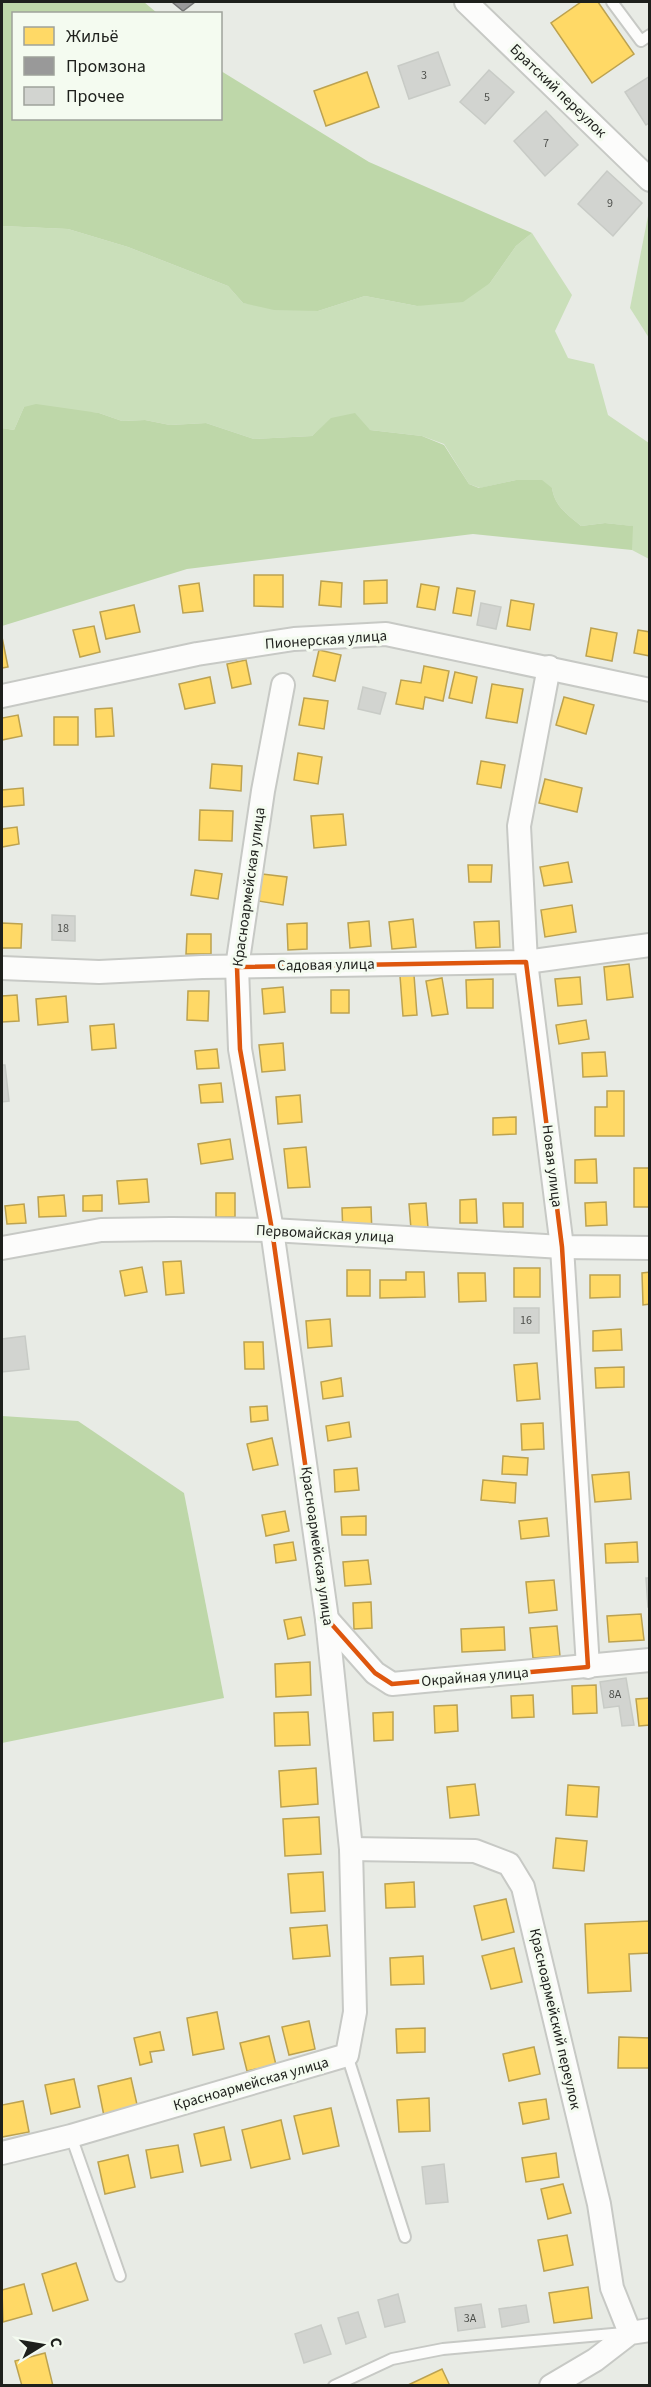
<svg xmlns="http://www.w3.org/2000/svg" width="651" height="2387" font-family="'Source Sans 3',sans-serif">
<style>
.green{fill:#cadfba}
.forest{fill:#bed7a9}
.homes{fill:#ffd966;stroke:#bca250;stroke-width:1.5}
.industry{fill:#999;stroke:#747574;stroke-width:1.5}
.building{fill:#d2d4d0;stroke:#c8cbc6;stroke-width:1.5}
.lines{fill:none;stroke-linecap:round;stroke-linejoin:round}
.lane-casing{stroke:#c7c9c5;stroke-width:14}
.street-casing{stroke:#c7c9c5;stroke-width:26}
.lane{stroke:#fcfcfb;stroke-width:10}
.street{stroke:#fcfcfb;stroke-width:22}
.marked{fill:none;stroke:#de560d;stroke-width:4.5;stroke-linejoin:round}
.labels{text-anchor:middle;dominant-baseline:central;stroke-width:6;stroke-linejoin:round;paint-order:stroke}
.number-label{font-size:12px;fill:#4d4f4b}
.street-label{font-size:15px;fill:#1e201c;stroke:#f4fbf0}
</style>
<rect width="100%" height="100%" fill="#e8ebe5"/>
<g class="green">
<polygon points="649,211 649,338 630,308"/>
<path d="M2,226l66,3 60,18 100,39 15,17 75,8 47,-15 52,10 73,-23 26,-37 16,-13 40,62 -17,36 13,27 26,6 14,51 41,28v116l-17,-9v-24l-27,-3 -24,3c-14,-12 -26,-19 -29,-38l-36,-8 -36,8 -11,-4 -25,-40 -22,-8 -52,-6 -39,-11 -19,17 -58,3 -48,-16 -36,2 -25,-5 -23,1 -23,-8 -75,-6 -10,23 -12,-2z"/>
</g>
<g class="forest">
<polygon points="2,2 144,2 157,13 14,14 14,118 220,118 221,71 369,162 532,233 516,246 490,283 463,302 417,306 365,296 318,311 274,310 243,303 228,286 128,247 68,229 2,226"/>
<path d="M36,404l63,9 23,8 23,-1 25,5 36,-2 48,16 58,-3 19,-18 24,-5 15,17 52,6 22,9 25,39 10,4 37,-8h26l10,8c3,19 15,26 29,38l24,-3 28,3 -1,24 -159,-16 -286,35 -185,57v-198l12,2 10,-23z"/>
<polygon points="2,1416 78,1421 184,1493 224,1698 2,1743"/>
</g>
<g class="homes">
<polygon points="581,2 598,2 634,54 592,83 551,23"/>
<polygon points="367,72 379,107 326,126 314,91"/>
<polygon points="254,575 283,575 283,607 254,606"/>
<polygon points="387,580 387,603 364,604 364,581"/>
<polygon points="321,581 342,583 341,607 319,605"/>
<polygon points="199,583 203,611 183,613 179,586"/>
<polygon points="421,584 439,587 435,610 417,607"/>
<polygon points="457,588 475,591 471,616 453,613"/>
<polygon points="511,600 534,604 530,630 507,626"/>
<polygon points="134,605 140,632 106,639 100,612"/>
<polygon points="94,626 100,652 80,657 73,630"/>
<polygon points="591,628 617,633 612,661 586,656"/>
<polygon points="638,630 650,632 650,656 634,653"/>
<polygon points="2,637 8,667 2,668"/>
<polygon points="319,650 341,655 335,681 313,676"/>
<polygon points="246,660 251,684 232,688 227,664"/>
<polygon points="424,666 449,671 443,701 425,697 423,709 396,704 401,680 421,683"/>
<polygon points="455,672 477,677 472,703 449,698"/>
<polygon points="210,677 215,703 185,709 179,684"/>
<polygon points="492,684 523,689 517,723 486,718"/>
<polygon points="564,697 594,705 586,734 556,725"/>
<polygon points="304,698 328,701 324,729 299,725"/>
<polygon points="112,708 114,736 96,737 95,709"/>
<polygon points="18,715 22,736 2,740 2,718"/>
<rect x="54" y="717" width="24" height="28"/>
<polygon points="298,753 322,757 318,784 294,780"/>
<polygon points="481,761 505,765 501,788 477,784"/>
<polygon points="212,764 242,766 241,791 210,788"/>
<polygon points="545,779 582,788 577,812 539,803"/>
<polygon points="23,788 24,805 2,807 2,790"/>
<polygon points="200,810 233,811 232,841 199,840"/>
<polygon points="343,814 346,845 314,848 311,816"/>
<polygon points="17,827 19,844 2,847 2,829"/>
<polygon points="568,862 572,882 544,886 540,867"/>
<polygon points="468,865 492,865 491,882 469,882"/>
<polygon points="195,870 222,874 218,899 191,895"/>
<polygon points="262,874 287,877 283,905 258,901"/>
<polygon points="572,905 576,932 545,937 541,910"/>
<polygon points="413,919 416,947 392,949 389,922"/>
<polygon points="369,921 371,946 350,948 348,923"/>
<polygon points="499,921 500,947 476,948 474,922"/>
<polygon points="2,923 22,924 21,948 2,948"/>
<polygon points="307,923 307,949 288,950 287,924"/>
<polygon points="187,934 211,934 211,954 186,954"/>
<polygon points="629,964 633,997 607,1000 604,967"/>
<polygon points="414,975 417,1015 403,1016 400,976"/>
<polygon points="580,977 582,1004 558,1006 555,979"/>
<polygon points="442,978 448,1014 432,1016 426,981"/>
<polygon points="493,979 493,1008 467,1008 466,980"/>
<polygon points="283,987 285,1012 264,1014 262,989"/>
<rect x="331" y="990" width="18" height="23"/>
<polygon points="188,991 209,991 208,1021 187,1020"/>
<polygon points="17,995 19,1021 2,1022 2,996"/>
<polygon points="66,996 68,1022 38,1025 36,999"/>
<polygon points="586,1020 589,1039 559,1044 556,1025"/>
<polygon points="114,1024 116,1048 92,1050 90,1026"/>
<polygon points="283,1043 285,1070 262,1072 259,1045"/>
<polygon points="217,1049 219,1068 197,1069 195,1051"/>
<polygon points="605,1052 607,1076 583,1077 582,1053"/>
<polygon points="221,1083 223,1102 201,1103 199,1085"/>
<polygon points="607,1091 624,1091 624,1136 595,1136 595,1107 607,1107"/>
<polygon points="300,1095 302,1122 278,1124 276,1097"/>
<polygon points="516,1117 516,1134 493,1135 493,1118"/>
<polygon points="230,1139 233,1159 201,1164 198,1144"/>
<polygon points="306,1147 310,1187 288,1188 284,1149"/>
<polygon points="596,1159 597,1183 575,1183 575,1160"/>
<rect x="634" y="1168" width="16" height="39"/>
<polygon points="147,1179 149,1202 119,1204 117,1181"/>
<rect x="216" y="1193" width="19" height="24"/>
<polygon points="64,1195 66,1216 39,1217 38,1197"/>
<polygon points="102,1195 102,1211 83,1211 83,1196"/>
<polygon points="476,1199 477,1223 460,1223 460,1200"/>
<polygon points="606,1202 607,1225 586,1226 585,1203"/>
<polygon points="426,1203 428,1228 411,1229 409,1204"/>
<polygon points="503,1203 523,1203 523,1227 504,1227"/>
<polygon points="24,1204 26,1223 7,1224 5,1206"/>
<polygon points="371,1207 372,1234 343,1235 342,1208"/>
<polygon points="181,1261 184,1293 166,1295 163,1262"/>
<polygon points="142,1267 147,1292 125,1296 120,1271"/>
<rect x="514" y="1268" width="26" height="29"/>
<rect x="347" y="1270" width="23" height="26"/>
<polygon points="406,1272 424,1272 425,1297 380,1298 380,1280 406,1280"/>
<polygon points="650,1272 650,1304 643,1305 642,1273"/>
<polygon points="458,1273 485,1273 486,1301 459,1302"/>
<polygon points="590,1275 620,1275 620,1297 590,1298"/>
<polygon points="330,1319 332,1346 308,1348 306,1321"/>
<polygon points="621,1329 622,1350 593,1351 593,1331"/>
<polygon points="244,1342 263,1342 264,1369 245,1369"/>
<polygon points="537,1363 540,1399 517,1401 514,1365"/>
<polygon points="624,1367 624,1387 596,1388 595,1368"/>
<polygon points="341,1378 343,1396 323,1399 321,1382"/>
<polygon points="267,1406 268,1420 251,1422 250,1407"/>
<polygon points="349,1422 351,1437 328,1441 326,1426"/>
<polygon points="543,1423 544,1449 522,1450 521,1424"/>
<polygon points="272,1438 278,1465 253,1470 247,1444"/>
<polygon points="503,1456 528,1458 527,1475 502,1474"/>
<polygon points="357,1468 359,1490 335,1492 334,1470"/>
<polygon points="629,1472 631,1499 595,1502 592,1475"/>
<polygon points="483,1480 516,1483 515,1503 481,1500"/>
<polygon points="285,1511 289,1531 266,1536 262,1515"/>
<polygon points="366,1516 366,1535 342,1535 341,1517"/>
<polygon points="547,1518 549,1536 521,1539 519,1521"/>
<polygon points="293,1542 296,1560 276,1563 274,1545"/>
<polygon points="637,1542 638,1562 606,1563 605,1544"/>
<polygon points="368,1560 371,1584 345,1586 343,1562"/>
<polygon points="554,1580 557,1610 529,1613 526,1582"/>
<polygon points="371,1602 372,1628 354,1629 353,1603"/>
<polygon points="641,1614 644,1640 609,1642 607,1616"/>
<polygon points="301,1617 305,1635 288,1639 284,1620"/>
<polygon points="557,1626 560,1656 533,1658 530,1628"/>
<polygon points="504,1627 505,1650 462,1652 461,1629"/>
<polygon points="310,1662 311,1695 276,1697 275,1664"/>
<polygon points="596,1685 597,1713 573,1714 572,1686"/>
<polygon points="533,1695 534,1717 512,1718 511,1696"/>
<polygon points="650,1698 650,1725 639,1726 636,1699"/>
<polygon points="457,1705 458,1731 435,1733 434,1706"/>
<polygon points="308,1712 310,1745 275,1746 274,1713"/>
<polygon points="393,1712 393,1740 374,1741 373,1713"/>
<polygon points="316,1768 318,1804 281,1807 279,1771"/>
<polygon points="475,1784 479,1815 450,1818 447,1787"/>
<polygon points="568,1785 599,1787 597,1817 566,1815"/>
<polygon points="319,1817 321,1854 285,1856 283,1819"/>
<polygon points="556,1838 587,1841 584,1871 553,1868"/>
<polygon points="323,1872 325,1911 291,1913 288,1874"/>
<polygon points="414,1882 415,1907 386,1908 385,1884"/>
<polygon points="506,1899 514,1932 482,1940 474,1906"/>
<polygon points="650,1921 650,1953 629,1954 631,1991 588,1993 585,1924"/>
<polygon points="327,1925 330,1956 293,1959 290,1928"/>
<polygon points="514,1948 522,1982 491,1989 482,1956"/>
<polygon points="423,1956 424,1984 391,1985 390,1958"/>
<polygon points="217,2012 224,2049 193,2055 187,2018"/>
<polygon points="309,2021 315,2049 289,2055 282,2027"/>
<polygon points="425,2028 425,2052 397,2053 396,2029"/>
<polygon points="160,2032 164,2050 150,2052 152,2062 140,2065 134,2038"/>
<polygon points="269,2036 276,2065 247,2071 240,2043"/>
<polygon points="619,2037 650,2038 650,2068 618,2068"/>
<polygon points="534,2047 540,2074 509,2081 503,2054"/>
<polygon points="131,2078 138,2109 104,2116 98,2086"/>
<polygon points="74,2079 80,2107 51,2114 45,2085"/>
<polygon points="429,2098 430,2131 399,2132 397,2100"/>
<polygon points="546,2099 549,2119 523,2124 519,2103"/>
<polygon points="23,2101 29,2132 2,2137 2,2105"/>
<polygon points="331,2108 339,2146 303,2154 294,2116"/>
<polygon points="281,2120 290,2159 251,2168 242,2130"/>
<polygon points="224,2127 231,2160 201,2166 194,2134"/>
<polygon points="178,2145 183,2172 151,2178 146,2150"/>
<polygon points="556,2153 559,2177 526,2182 522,2158"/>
<polygon points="128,2155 135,2187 105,2194 98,2162"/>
<polygon points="563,2184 571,2213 548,2219 541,2189"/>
<polygon points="567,2235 573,2265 544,2271 538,2240"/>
<polygon points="76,2263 88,2300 53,2311 42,2274"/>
<polygon points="24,2284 32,2314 3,2322 2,2290"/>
<polygon points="588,2287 592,2318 554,2323 549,2293"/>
<polygon points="45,2353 53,2386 22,2386 15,2361"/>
<polygon points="442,2369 450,2386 406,2386"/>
</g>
<polygon class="industry" points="172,2 195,2 183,11"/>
<g class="building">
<polygon points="438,52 450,85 409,99 398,66"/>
<polygon points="489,70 514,92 485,124 460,102"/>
<polygon points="650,76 650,122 646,125 625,92"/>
<polygon points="546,111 578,145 545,176 514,141"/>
<polygon points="607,171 642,203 613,236 578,204"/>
<polygon points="481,603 501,607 496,629 477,625"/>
<polygon points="363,687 386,693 380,714 358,709"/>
<polygon points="52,915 75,916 75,941 52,940"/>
<polygon points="2,1065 5,1065 9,1101 2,1102"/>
<rect x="514" y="1308" width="25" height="25"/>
<polygon points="25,1336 29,1369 2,1372 2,1339"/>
<polygon points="646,1578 650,1578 650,1607 648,1607"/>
<polygon points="626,1678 634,1725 622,1726 619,1706 604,1708 600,1682"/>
<polygon points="444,2164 448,2202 426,2204 422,2167"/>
<polygon points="398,2294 405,2322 385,2327 378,2300"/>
<polygon points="481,2304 485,2327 458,2331 455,2308"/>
<polygon points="526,2305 529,2322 502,2327 499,2309"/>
<polygon points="358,2312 366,2337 346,2344 338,2318"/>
<polygon points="321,2325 331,2354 304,2363 295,2334"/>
</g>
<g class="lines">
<g class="lane-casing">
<g id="lane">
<polyline points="612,2 641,41 650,35"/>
<polyline points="347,2055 405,2237"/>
<polyline points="71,2136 120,2276"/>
<polyline points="334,2386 392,2359 443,2349 624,2333"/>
</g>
</g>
<g class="street-casing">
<g id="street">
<polyline points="466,2 650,180"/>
<polyline points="549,667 519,826 526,962 562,1247 588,1667"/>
<polyline points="2,696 197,654 294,639 386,634 650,690"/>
<polyline points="2,968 99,972 202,967 526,962 650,945"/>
<polyline points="2,1248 101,1230 171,1229 272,1230 562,1247 650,1248"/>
<polyline points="327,1619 375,1673 392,1684 650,1660"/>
<polyline points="351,1849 475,1851 509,1864 523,1887 599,2204 612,2288 630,2333"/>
<polyline points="2,2153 71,2136 347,2055 355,2012 351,1849 327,1619 272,1230 240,1049 237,967 263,791 283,685"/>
<polyline points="551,2386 595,2360 630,2333 650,2330"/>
</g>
</g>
<use href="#lane" class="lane"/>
<use href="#street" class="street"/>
</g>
<path class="marked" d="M526,962l36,285 26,420 -196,17 -17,-11 -48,-54 -55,-389 -32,-181 -3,-82z"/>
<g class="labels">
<g class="number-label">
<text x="424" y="75">3</text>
<text x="487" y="97">5</text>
<text x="546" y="143">7</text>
<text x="610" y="203">9</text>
<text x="63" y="928">18</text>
<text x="526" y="1320">16</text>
<text x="615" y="1694">8А</text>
<text x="470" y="2318">3А</text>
</g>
<g class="street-label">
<text transform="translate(558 91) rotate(44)">Братский переулок</text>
<text transform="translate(326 640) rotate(-4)">Пионерская улица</text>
<text transform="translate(249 887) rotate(-82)">Красноармейская улица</text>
<text transform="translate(326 965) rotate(-1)">Садовая улица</text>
<text transform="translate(552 1166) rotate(83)">Новая улица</text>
<text transform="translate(325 1234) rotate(3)">Первомайская улица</text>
<text transform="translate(317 1546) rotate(82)">Красноармейская улица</text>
<text transform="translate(475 1677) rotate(-5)">Окрайная улица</text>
<text transform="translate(555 2019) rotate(77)">Красноармейский переулок</text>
<text transform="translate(251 2084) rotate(-16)">Красноармейская улица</text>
</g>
</g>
<rect width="651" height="2387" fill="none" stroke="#1e201c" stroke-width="6"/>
<rect x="12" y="12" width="210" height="108" fill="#f4fbf0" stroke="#9ea39b" stroke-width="1.5"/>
<rect x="24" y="27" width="30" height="18" fill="#ffd966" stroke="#9ea39b" stroke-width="1.5"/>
<text x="66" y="42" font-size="18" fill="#1e201c">Жильё</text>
<rect x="24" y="57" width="30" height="18" fill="#999999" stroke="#9ea39b" stroke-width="1.5"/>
<text x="66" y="72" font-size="18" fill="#1e201c">Промзона</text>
<rect x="24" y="87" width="30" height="18" fill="#d2d4d0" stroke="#9ea39b" stroke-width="1.5"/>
<text x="66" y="102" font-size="18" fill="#1e201c">Прочее</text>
<g transform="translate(42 2345) rotate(79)" stroke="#f4fbf0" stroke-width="4.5" paint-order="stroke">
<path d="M0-4.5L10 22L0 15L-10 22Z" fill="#1e201c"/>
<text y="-9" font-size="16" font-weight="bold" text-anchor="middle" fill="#1e201c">С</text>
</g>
</svg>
